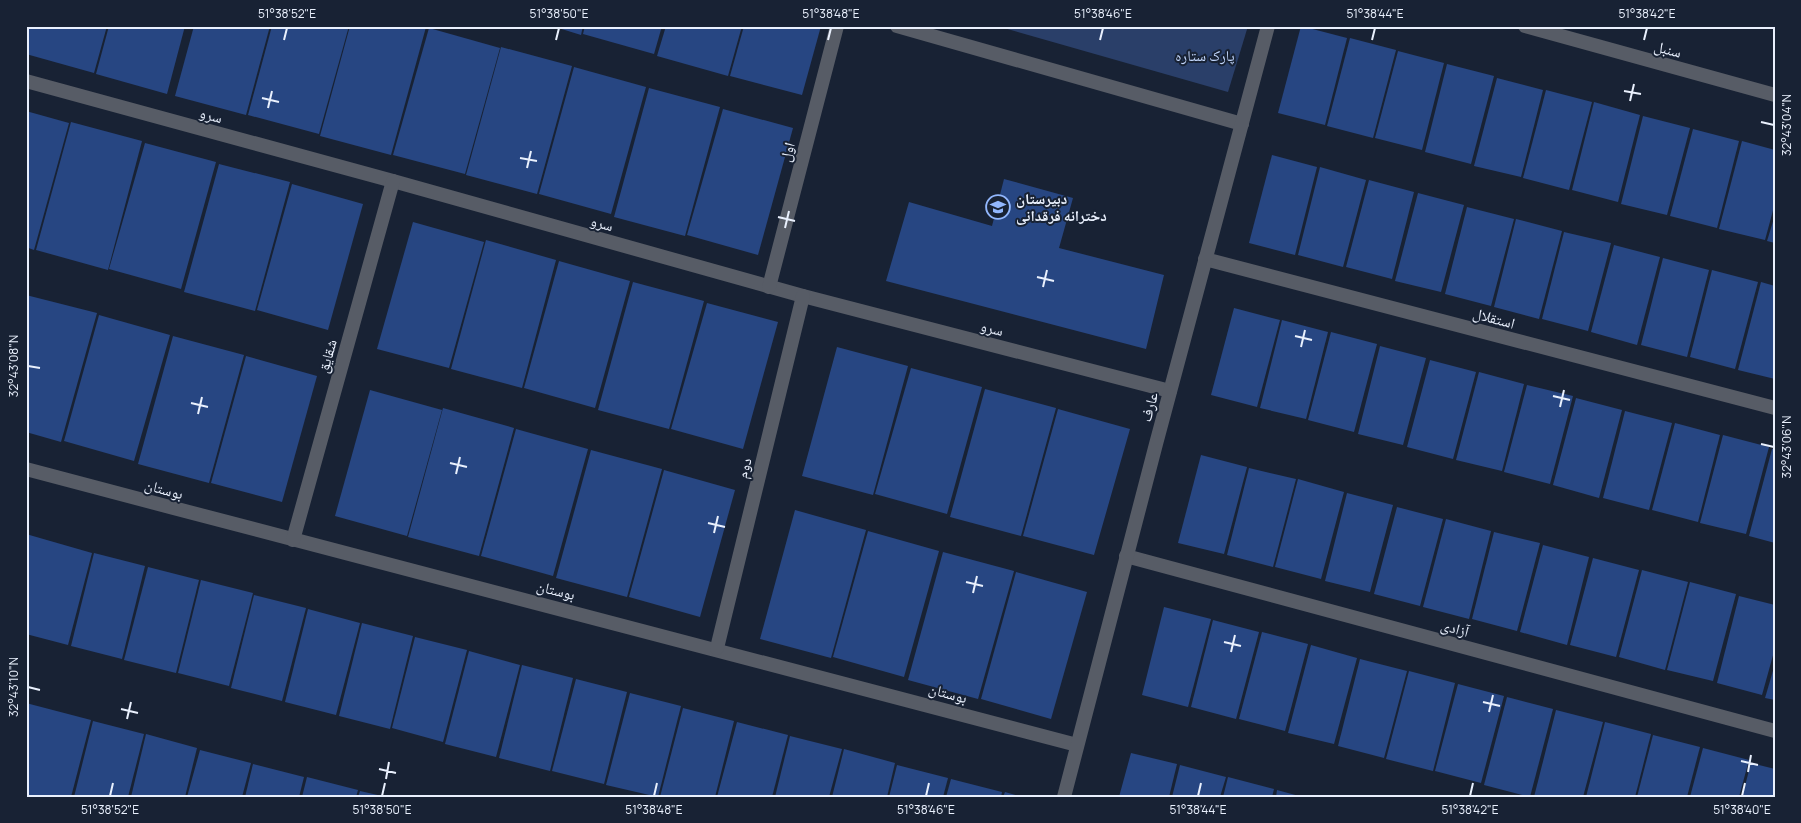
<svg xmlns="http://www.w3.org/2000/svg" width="1801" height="823" font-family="Manrope,'Noto Naskh Arabic',sans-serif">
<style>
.green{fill:#2a3f69}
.building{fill:#274682}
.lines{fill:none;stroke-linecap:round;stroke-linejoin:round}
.minor{stroke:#575c66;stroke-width:14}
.ticks{fill:none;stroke:#e9f0fd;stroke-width:2}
.labels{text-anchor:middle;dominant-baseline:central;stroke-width:4;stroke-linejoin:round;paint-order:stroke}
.street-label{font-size:15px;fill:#e9f0fd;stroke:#182234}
.park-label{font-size:15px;fill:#c2d6fb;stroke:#182234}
.poi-label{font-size:15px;font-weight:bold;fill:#e9f0fd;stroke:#182234;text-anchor:start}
.neatline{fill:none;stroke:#e9f0fd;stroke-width:2}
.ticks-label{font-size:12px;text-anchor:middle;fill:#e9f0fd}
</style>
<rect width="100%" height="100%" fill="#182234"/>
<polygon class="green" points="997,26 1248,26 1228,92"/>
<g class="building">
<polygon points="30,26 107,26 94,73 26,54 26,41"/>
<polygon points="109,26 185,26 167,94 96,74"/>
<polygon points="194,26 270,26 246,115 175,96"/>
<polygon points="272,26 349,26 319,134 248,115"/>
<polygon points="350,26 426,27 391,155 320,136"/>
<polygon points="552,26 583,26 581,35"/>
<polygon points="585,26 662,26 654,54 583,34"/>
<polygon points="666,26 742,26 728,76 657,56"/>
<polygon points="744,26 821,26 802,95 730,76"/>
<polygon points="1301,26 1347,38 1325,125 1278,113"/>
<polygon points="429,28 500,48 465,174 393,155"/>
<polygon points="1350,38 1396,50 1373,138 1327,126"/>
<polygon points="501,47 572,66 537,194 466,175"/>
<polygon points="1398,51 1444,63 1422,150 1375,138"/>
<polygon points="1447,64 1494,76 1471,164 1425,152"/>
<polygon points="574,67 646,87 611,214 539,194"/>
<polygon points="1497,78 1543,90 1521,177 1474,166"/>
<polygon points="649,88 720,107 685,236 614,217"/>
<polygon points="1546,90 1592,102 1569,190 1523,178"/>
<polygon points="1594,102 1640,115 1618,202 1572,190"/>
<polygon points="723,109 793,128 758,255 687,235"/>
<polygon points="26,111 69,123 34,250 26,247"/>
<polygon points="1643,116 1690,128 1667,215 1621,204"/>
<polygon points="71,122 142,141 108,270 36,250"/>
<polygon points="1693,129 1739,141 1717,228 1670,216"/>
<polygon points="1742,141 1775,150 1775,203 1765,240 1719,229"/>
<polygon points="145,143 216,162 181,289 109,269"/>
<polygon points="1272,155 1317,167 1295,255 1249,243"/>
<polygon points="219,164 290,182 255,311 184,292"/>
<polygon points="1320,167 1366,180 1343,267 1298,255"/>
<polygon points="1004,179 1073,198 1059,248 1164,275 1146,349 886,281 909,202 992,226"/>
<polygon points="1369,180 1414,192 1392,279 1346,267"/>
<polygon points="292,184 363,204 328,330 257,310"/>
<polygon points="1418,193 1464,205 1441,292 1395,281"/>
<polygon points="1467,207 1514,219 1491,306 1445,294"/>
<polygon points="1775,215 1775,243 1767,241"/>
<polygon points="1516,219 1562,231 1539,319 1494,307"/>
<polygon points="413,222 484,242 449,368 377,349"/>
<polygon points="1564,232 1611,243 1588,331 1542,319"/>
<polygon points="486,240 556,260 522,388 451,369"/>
<polygon points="1614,245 1660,257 1637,345 1591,332"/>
<polygon points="1663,258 1709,270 1687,357 1641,345"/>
<polygon points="559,261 630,281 595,408 524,388"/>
<polygon points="1712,270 1758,282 1735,369 1690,357"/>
<polygon points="633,282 704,301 669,429 598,410"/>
<polygon points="1761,282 1775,286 1775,379 1738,370"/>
<polygon points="26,295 97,313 61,442 26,432"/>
<polygon points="707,303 778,322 743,449 671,429"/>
<polygon points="1234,308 1280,320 1257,407 1211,395"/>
<polygon points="99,315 170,335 134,461 64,441"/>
<polygon points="1282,320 1328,332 1306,419 1260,408"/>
<polygon points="1331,332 1377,344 1354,432 1308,420"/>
<polygon points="173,336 244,355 209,483 138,464"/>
<polygon points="1380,346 1426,358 1403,445 1358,434"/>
<polygon points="837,347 908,366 873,495 802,476"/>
<polygon points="246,356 317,376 282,502 211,483"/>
<polygon points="1430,360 1476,372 1453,459 1407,447"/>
<polygon points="911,368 982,387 947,514 875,494"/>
<polygon points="1479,372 1524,384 1502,471 1456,460"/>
<polygon points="1527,385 1573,396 1550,484 1504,472"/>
<polygon points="985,389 1056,408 1021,536 950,517"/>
<polygon points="370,390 442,410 407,536 335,516"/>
<polygon points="1576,398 1622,410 1599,498 1553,485"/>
<polygon points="443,408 514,428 479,556 408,537"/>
<polygon points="1058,409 1130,429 1094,555 1023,536"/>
<polygon points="1625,411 1672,423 1649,510 1603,498"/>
<polygon points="1675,423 1720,435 1698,522 1652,510"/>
<polygon points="516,429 588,449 553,576 481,556"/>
<polygon points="1723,435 1769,447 1746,534 1700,523"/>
<polygon points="1772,449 1775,449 1775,543 1749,536"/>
<polygon points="591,450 662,469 627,597 556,578"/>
<polygon points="1201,455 1247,467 1224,554 1178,543"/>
<polygon points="1249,468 1296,479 1273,567 1227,555"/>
<polygon points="664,470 735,490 700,617 629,597"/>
<polygon points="1298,479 1344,492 1321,579 1275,567"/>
<polygon points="1347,493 1393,505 1370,592 1325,581"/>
<polygon points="1397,507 1443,519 1420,606 1374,594"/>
<polygon points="795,510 866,530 831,658 760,639"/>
<polygon points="1446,519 1491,531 1469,619 1423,607"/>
<polygon points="868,531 939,551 904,677 833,657"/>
<polygon points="1494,532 1540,543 1517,631 1472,619"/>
<polygon points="26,534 92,553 68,645 26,634"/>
<polygon points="1543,545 1589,557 1567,645 1520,632"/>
<polygon points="943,552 1014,571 978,699 908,680"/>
<polygon points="94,553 145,566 122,659 71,646"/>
<polygon points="1593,558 1639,570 1616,657 1570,645"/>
<polygon points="148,567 199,580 176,673 124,660"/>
<polygon points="1642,570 1688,582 1665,670 1619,657"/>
<polygon points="1016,572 1087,592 1051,719 981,699"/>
<polygon points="201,580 253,593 229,686 178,673"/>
<polygon points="1690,582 1736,594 1713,681 1667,670"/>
<polygon points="254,595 306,608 282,701 231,688"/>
<polygon points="1739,596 1775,605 1775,648 1762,695 1717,683"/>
<polygon points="1164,607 1211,619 1188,707 1142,695"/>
<polygon points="308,609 360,623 336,715 285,702"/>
<polygon points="1213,620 1259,632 1236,719 1191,707"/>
<polygon points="362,623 413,636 390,729 339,716"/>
<polygon points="1262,632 1308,644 1285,731 1239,719"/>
<polygon points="415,637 467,650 443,742 392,728"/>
<polygon points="1311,645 1357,658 1334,744 1288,733"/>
<polygon points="469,651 520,665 496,757 445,744"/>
<polygon points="1360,659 1407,671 1384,758 1338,746"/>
<polygon points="1775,664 1775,700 1765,698"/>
<polygon points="522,665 573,678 550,771 499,758"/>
<polygon points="1409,671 1455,683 1433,771 1386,759"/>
<polygon points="576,679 627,692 604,784 552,771"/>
<polygon points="1458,684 1504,696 1481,783 1435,771"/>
<polygon points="630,693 681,706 658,797 606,785"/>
<polygon points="1507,697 1553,709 1530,797 1484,785"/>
<polygon points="26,703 91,720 71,797 26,797"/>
<polygon points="683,708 734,721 715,797 660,797"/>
<polygon points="1556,710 1603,722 1583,797 1534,797"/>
<polygon points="93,721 144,734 128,797 74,797"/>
<polygon points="737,722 788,735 772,797 717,797"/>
<polygon points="1605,722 1651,734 1635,797 1586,797"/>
<polygon points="146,734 197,748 185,797 131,797"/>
<polygon points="1653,735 1700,747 1687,797 1637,797"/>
<polygon points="790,736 842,749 829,797 775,797"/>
<polygon points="1703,748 1749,760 1739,797 1690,797"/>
<polygon points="844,749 895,763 887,797 832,797"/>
<polygon points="200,750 251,763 242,797 187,797"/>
<polygon points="1131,753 1177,764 1169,797 1119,797"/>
<polygon points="1751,763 1775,769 1775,797 1742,797"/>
<polygon points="253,764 304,777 299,797 245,797"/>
<polygon points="897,765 948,778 943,797 889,797"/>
<polygon points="1180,765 1226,777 1220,797 1172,797"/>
<polygon points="307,777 358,790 356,797 302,797"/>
<polygon points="1228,777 1274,789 1272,797 1223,797"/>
<polygon points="951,779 1002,792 1001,797 946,797"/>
<polygon points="1277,790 1299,796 1299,797 1276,797"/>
<polygon points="360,791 382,796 381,797 358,797"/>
<polygon points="1005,792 1019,796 1019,797 1003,797"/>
</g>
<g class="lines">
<g class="minor">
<polyline points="897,26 1242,124"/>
<polyline points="1525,26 1775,95"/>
<polyline points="26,81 393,181 803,296 1170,391"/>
<polyline points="1205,259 1775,408"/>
<polyline points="769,287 837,26"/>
<path d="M26,469c350,93 701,182 1051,276"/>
<polyline points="293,540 393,181"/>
<polyline points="1126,556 1775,731"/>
<polyline points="717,648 803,296"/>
<polyline points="1064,797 1156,444 1268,26"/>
</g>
</g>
<path class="ticks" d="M284,40l3,-12M556,40l3,-12M828,40l3,-12M1100,40l3,-12M1372,40l3,-12M1644,40l3,-12M1624,91l17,3M262,98l17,4M1630,101l4,-17M268,108l4,-17M1761,122l13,3M520,158l17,3M527,168l4,-17M778,217l17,4M785,228l4,-17M1037,277l17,4M1043,287l4,-17M1295,336l17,4M1301,347l4,-17M28,366l12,2M1553,396l17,4M191,403l17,4M1560,407l4,-17M198,414l4,-17M1761,444l13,3M450,463l17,4M456,474l4,-17M708,523l17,4M714,533l4,-17M966,582l17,4M973,593l4,-17M1224,642l17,4M1231,652l4,-17M28,687l12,3M1483,702l17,4M121,709l17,4M1489,712l4,-17M127,719l4,-17M1741,761l17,4M379,769l17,4M1748,772l3,-17M386,779l3,-17M110,796l3,-13M382,796l3,-13M654,796l3,-13M926,796l3,-13M1198,796l3,-13M1470,796l3,-13M1742,796l3,-13"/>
<defs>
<g id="school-ring" transform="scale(1.25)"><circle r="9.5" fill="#182234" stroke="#92b7fd" stroke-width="1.5"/><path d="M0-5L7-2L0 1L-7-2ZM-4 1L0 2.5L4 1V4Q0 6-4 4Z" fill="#92b7fd"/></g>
</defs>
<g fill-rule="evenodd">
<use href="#school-ring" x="998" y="207"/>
</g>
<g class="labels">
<g class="street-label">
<text transform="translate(1668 49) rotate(15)">سنبل</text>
<text transform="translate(211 115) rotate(15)">سرو</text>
<text transform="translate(787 152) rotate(-75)">اول</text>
<text transform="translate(602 223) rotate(16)">سرو</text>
<text transform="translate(1494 318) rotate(15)">استقلال</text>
<text transform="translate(992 328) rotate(14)">سرو</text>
<text transform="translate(327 356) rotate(-74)">شقایق</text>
<text transform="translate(1149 407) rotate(-75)">عارف</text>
<text transform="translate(744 468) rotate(-76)">دوم</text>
<text transform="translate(164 489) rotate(15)">بوستان</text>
<text transform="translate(556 590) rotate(14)">بوستان</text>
<text transform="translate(1455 628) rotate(15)">آزادی</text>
<text transform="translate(948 693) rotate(15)">بوستان</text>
</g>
<g class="park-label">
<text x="1205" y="55">پارک ستاره</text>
</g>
<g class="poi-label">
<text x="1016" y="198">دبیرستان<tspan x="1016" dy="17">دخترانه فرقدانی</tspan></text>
</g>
</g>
<rect width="1801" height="823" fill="none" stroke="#182234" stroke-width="55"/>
<rect x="28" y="28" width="1746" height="768" class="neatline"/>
<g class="ticks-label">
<text x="287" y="18">51°38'52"E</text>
<text x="559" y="18">51°38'50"E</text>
<text x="831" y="18">51°38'48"E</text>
<text x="1103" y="18">51°38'46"E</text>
<text x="1375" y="18">51°38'44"E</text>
<text x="1647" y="18">51°38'42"E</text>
<text transform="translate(1787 125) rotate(-90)" y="4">32°43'04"N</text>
<text transform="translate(14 366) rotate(-90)" y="4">32°43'08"N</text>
<text transform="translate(1787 447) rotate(-90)" y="4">32°43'06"N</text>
<text transform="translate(14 687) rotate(-90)" y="4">32°43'10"N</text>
<text x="110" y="814">51°38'52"E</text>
<text x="382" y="814">51°38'50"E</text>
<text x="654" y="814">51°38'48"E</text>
<text x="926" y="814">51°38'46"E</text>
<text x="1198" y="814">51°38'44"E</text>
<text x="1470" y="814">51°38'42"E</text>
<text x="1742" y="814">51°38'40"E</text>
</g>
</svg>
